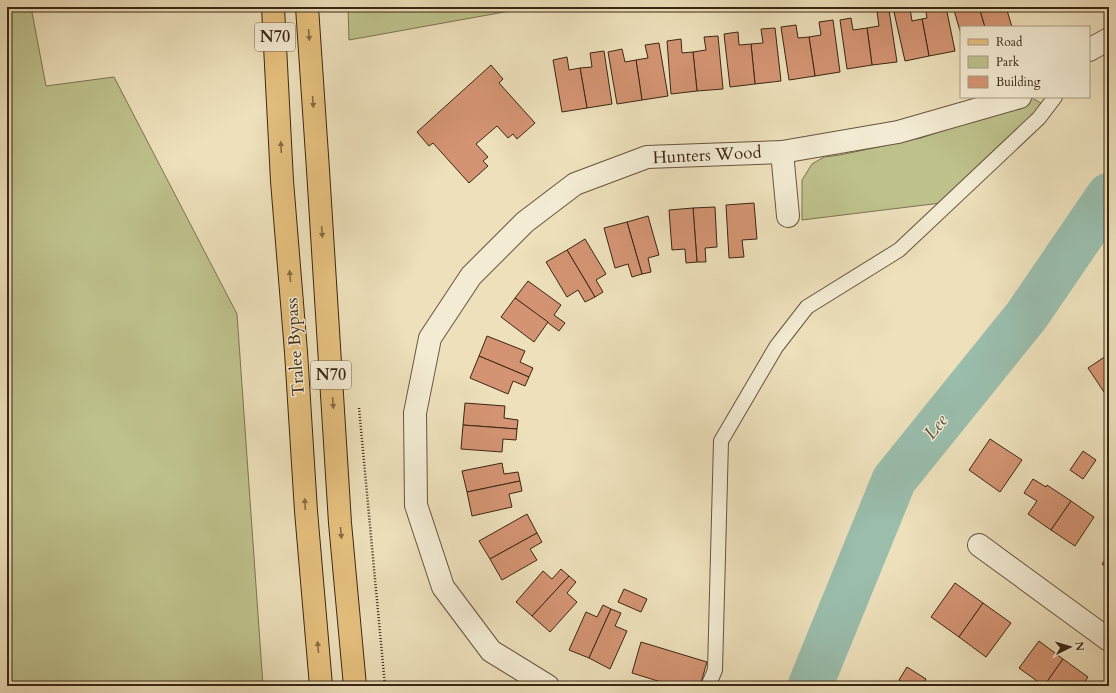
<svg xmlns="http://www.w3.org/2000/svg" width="1116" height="693" font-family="Cardo,serif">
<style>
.green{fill:#bec18c;stroke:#7c7450}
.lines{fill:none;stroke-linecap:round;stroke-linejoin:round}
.river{stroke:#9abdac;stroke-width:45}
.building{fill:#d49473;stroke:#3a2613}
.service-casing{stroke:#67543d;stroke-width:16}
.minor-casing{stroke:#67543d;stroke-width:24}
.primary-casing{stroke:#3a2613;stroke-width:24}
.path{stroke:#3a2613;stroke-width:2.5;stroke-dasharray:1 2;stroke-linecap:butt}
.service{stroke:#f3ebd3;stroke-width:14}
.minor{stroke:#f3ebd3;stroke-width:22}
.primary{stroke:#e6c07e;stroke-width:22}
.oneway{fill:#876b43}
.labels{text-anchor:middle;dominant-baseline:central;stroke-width:3;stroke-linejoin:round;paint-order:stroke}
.shield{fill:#f3ebd3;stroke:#72614d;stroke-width:1}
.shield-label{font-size:16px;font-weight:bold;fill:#3a2613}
.street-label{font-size:17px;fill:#3a2613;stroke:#f3ebd3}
.water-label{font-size:18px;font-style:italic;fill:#524c39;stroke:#f3ebd3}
</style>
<rect width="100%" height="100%" fill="#ede0bb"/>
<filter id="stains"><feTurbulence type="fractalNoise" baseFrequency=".005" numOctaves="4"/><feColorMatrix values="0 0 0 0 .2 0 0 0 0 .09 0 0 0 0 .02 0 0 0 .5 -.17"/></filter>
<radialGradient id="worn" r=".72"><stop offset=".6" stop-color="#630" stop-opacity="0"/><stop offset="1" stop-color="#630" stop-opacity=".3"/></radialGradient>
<g class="green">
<polygon points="7,7 31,7 46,86 114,77 237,314 263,686 7,686"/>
<polygon points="348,7 532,7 349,40"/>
<polygon points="1032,98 1041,103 1041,108 991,153 941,203 802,220 802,180 812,164 824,157 840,155 921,138 990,115"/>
</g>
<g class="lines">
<polyline class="river" points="810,686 894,480 1027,315 1109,195"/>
</g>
<g class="building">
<polygon points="925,7 946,7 955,51 929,56 922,19 927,18"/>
<polygon points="953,7 979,7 985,27 961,27 961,34"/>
<polygon points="979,7 1006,7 1012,27 985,27"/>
<polygon points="910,8 912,21 922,19 929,56 905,61 894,12"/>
<polygon points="889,10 897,62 872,65 867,28 879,26 877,12"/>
<polygon points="851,18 853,30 867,28 872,65 847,69 840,20"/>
<polygon points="833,20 840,72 815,76 809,37 821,35 819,22"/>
<polygon points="796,25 798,38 809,37 815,76 789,80 781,27"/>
<polygon points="775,28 781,81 755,84 751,44 763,43 761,29"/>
<polygon points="738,32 739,45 751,44 755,84 730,87 724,34"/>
<polygon points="718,36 723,89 697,91 693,52 706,50 704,37"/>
<polygon points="681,39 682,53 693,52 697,91 671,94 667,41"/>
<polygon points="659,43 668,96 642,100 636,60 648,58 645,45"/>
<polygon points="622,49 625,62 636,60 642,100 617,104 608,52"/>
<polygon points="604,51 612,104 587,108 580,68 592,67 590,53"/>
<polygon points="567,57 569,70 580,68 587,108 562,112 553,60"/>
<polygon points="491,65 503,79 499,83 535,123 517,139 513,134 508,138 497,126 476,144 488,157 483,161 488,166 469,183 433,143 429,146 417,132"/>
<polygon points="754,203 757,239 742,240 744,257 729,258 726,205"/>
<polygon points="715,207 717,247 705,248 706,262 697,262 693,208"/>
<polygon points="693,208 697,262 686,263 685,249 672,250 669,210"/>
<polygon points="648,216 659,255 648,258 651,272 642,274 627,222"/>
<polygon points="627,222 642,274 632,277 628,264 615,268 604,228"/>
<polygon points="585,239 606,274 596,280 603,292 595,297 567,250"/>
<polygon points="567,250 595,297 585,302 578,290 567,297 546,262"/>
<polygon points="528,281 561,305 554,315 565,323 559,331 515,298"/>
<polygon points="515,298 548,322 534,342 501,317"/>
<polygon points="487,336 525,351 520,362 533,368 529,377 479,356"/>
<polygon points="1109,354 1109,389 1104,392 1088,368"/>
<polygon points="479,356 529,377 525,386 513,381 508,394 470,378"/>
<polygon points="465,403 505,406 504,418 518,420 517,429 463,425"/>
<polygon points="463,425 517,429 516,440 503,439 502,452 461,449"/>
<polygon points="990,439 1022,460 1000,492 969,470"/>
<polygon points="1083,451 1096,460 1083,479 1070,470"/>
<polygon points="502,463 504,474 518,472 520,481 467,492 462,471"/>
<polygon points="1033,479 1046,487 1047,485 1071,501 1051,530 1028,514 1037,501 1024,493"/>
<polygon points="520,481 522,491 509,494 512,507 472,516 467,492"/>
<polygon points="1071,501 1094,517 1075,546 1051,530"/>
<polygon points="527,514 537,533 490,559 479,541"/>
<polygon points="537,533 542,542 530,549 537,560 502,580 490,559"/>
<polygon points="1109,554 1109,569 1102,564"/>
<polygon points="561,569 569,576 532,616 516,602 543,571 552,579"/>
<polygon points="569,576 576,582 567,593 577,602 550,632 532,616"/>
<polygon points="955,583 983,603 959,637 931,617"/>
<polygon points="624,589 647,599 641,612 618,602"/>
<polygon points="983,603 1011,623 986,657 959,637"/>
<polygon points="603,605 611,609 589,658 569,650 586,612 597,617"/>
<polygon points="611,609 621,613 615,626 627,631 610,669 589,658"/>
<polygon points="1039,641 1063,659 1044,686 1019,668"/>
<polygon points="641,642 707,662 700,686 674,686 632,673"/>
<polygon points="1063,659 1088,677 1082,686 1044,686"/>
<polygon points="907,667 926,679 922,686 908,686 899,680"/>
</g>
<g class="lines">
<g class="service-casing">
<polyline id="service" points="708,686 715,670 721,441 776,347 807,307 899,250 1039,118 1055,97"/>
</g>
<g class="minor-casing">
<g id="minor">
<polyline points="1089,50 1109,39"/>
<polyline points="782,152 788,216"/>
<polyline points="979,545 1109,640"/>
<polyline points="548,686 491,651 443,587 416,505 415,413 430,338 471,276 525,222 575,184 647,157 782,152 898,132 1020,97"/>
</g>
</g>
<g class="primary-casing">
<g id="primary">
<polyline points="273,7 282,181 296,352 306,511 321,686"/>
<polyline points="307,7 318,170 340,523 355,686"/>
</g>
</g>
<polyline class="path" points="359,408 385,686"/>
<use href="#service" class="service"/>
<use href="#minor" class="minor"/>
<use href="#primary" class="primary"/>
</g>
<defs><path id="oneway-solid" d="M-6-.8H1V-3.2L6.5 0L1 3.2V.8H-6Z"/></defs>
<g class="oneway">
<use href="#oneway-solid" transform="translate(309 35) rotate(86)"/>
<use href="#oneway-solid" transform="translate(313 102) rotate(86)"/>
<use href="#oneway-solid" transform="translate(281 147) rotate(-93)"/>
<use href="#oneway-solid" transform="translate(322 232) rotate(86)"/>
<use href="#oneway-solid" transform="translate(290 276) rotate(-95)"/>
<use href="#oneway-solid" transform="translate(333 403) rotate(86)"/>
<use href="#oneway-solid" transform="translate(305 504) rotate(-93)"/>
<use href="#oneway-solid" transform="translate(341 533) rotate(85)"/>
<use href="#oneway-solid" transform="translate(318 647) rotate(-95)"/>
</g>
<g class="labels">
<g class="shield">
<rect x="255" y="23" width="40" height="28" rx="3"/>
<rect x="311" y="361" width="40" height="28" rx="3"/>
</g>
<g class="shield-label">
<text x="275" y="37">N70</text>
<text x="331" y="375">N70</text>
</g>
<g class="street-label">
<text transform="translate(707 155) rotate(-3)">Hunters Wood</text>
<text transform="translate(295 347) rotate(-94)">Tralee Bypass</text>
</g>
<g class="water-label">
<text transform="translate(936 427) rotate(-51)">Lee</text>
</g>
</g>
<rect width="1116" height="693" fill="none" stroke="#ede0bb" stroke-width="24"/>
<rect x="8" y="8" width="1100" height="677" fill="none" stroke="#3a2613" stroke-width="2"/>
<rect x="12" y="12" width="1092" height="669" fill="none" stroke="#3a2613"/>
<rect x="960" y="26" width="130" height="72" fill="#f3ebd3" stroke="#a99c86"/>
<rect x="968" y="39" width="20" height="6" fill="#e6c07e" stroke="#a99c86"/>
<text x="996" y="46" font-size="12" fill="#3a2613">Road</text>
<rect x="968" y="56" width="20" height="12" fill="#bec18c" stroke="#a99c86"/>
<text x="996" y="66" font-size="12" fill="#3a2613">Park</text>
<rect x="968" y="76" width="20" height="12" fill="#d49473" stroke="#a99c86"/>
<text x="996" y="86" font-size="12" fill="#3a2613">Building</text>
<g transform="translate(1070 647) rotate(85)" stroke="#f3ebd3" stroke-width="3" paint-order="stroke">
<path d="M0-3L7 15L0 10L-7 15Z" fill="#3a2613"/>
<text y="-6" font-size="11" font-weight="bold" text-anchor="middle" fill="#3a2613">N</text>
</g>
<rect width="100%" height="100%" filter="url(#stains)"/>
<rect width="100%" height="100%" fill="url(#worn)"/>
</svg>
